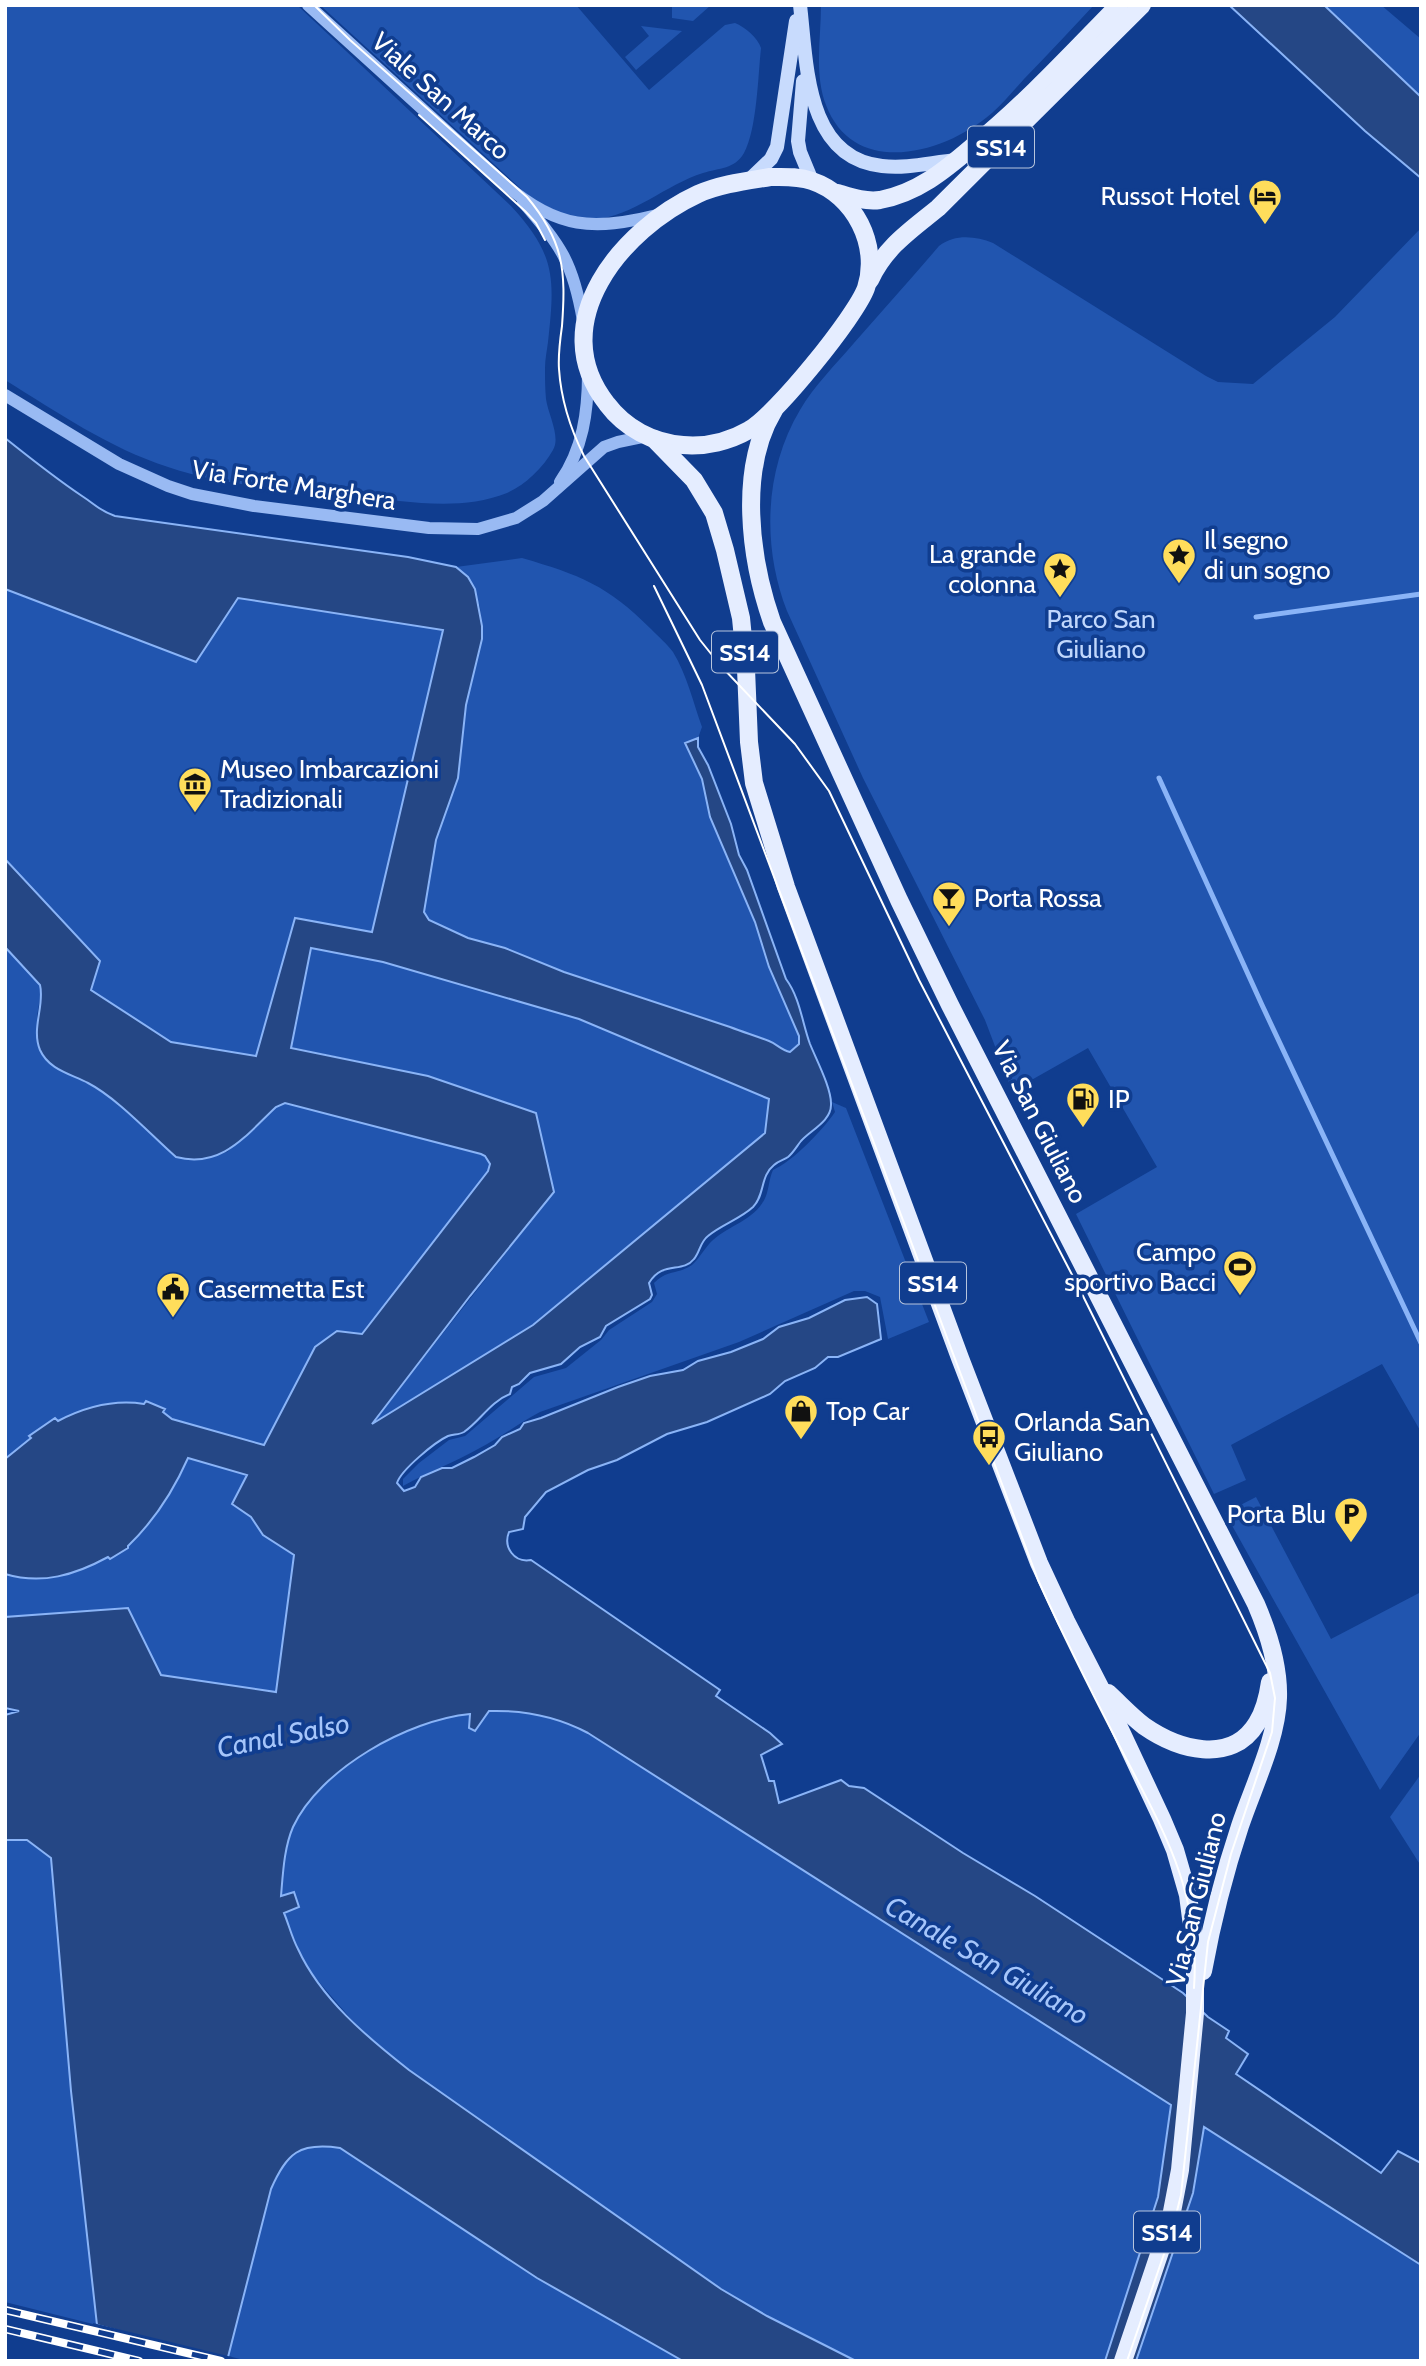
<svg xmlns="http://www.w3.org/2000/svg" width="1426" height="2366" font-family="Cabin,sans-serif">
<style>
.green{fill:#2155af}
.water{fill:#254785;stroke:#8ab4f7;stroke-width:2;fill-rule:evenodd}
.pier{fill:#103d8f}
.lines{fill:none;stroke-linecap:round;stroke-linejoin:round}
.stream{stroke:#8ab4f7;stroke-width:5}
.tertiary{stroke:#99baf3;stroke-width:12}
.secondary{stroke:#c8dbfd;stroke-width:14}
.primary{stroke:#e5edff;stroke-width:18}
.tram{stroke:#fff;stroke-width:2}
.rail-casing{stroke:#fff;stroke-width:8}
.rail{stroke:#103d8f;stroke-width:5;stroke-dasharray:16;stroke-linecap:butt}
.labels{text-anchor:middle;dominant-baseline:central;stroke-width:7;stroke-linejoin:round;paint-order:stroke}
.shield{fill:#103d8f;stroke:#b7c5dd;stroke-width:2}
.shield-label{font-size:24px;font-weight:bold;fill:#fff}
.street-label{font-size:26px;fill:#fff;stroke:#103d8f}
.poi-label{font-size:26px;fill:#fff;stroke:#103d8f;text-anchor:start}
.park-label{font-size:26px;fill:#c0d7fd;stroke:#103d8f}
.water-label{font-size:28px;font-style:italic;fill:#a5c5fa;stroke:#103d8f}
</style>
<rect width="100%" height="100%" fill="#103d8f"/>
<g class="green">
<path d="M5,5h292l214,201c45,49 44,72 37,136 -1,8 -3,17 -3,26 0,10 0,21 1,31 2,15 15,38 7,51 -10,18 -28,35 -46,43 -48,19 -102,8 -151,3 -63,-6 -128,-9 -188,-29 -59,-19 -111,-55 -163,-87z"/>
<path d="M320,5h256l73,85 76,-65 10,-2c10,4 23,15 26,25 -3,28 -4,81 -17,105 -9,16 -25,15 -41,20 -36,11 -71,44 -108,46 -24,1 -44,-10 -64,-21z"/>
<polygon points="672,5 711,5 693,21 672,18"/>
<path d="M821,5h273c-23,25 -46,49 -70,74 -10,11 -21,24 -32,34 -47,41 -138,66 -166,-8 -12,-31 -5,-67 -5,-100z"/>
<polygon points="1324,5 1381,5 1421,39 1421,97"/>
<polygon points="641,26 682,31 636,70 625,57 649,36"/>
<path d="M1421,228v1204l-39,-68 -151,81 15,35 -32,14 -138,-280 81,-47 -69,-119 -76,43 -27,-71 -122,-242 -76,-167c-25,-64 -23,-141 13,-201 14,-24 36,-46 54,-67 28,-32 57,-64 85,-97 16,-12 36,-10 54,-3l213,133 12,6 35,2 82,-67z"/>
<path d="M522,558c58,17 85,27 129,71 7,7 16,15 22,23 14,23 20,50 29,75l-4,11 -13,5 17,36 8,38 45,105 14,45 30,69v8l-9,8c-20,-10 -40,-17 -60,-25l-166,-55 -59,-24 -37,-10 -39,-18 -5,-8 12,-72 22,-62 8,-73 16,-66 -2,-32 -12,-30 -12,-10z"/>
<polygon points="5,589 195,661 238,598 443,630 372,932 295,918 256,1056 171,1042 90,990 100,961 5,859"/>
<path d="M5,947l35,38 1,7 -4,24 2,31 14,19 47,24 24,18 52,49 26,3 25,-8 49,-45 9,-4 196,51 7,6 2,7 -2,4 -125,163 -26,-3 -22,16 -51,98 -92,-26 -9,-7 2,-3c-41,-10 -70,-7 -108,12l-1,-3 -51,41z"/>
<polygon points="311,948 383,962 579,1019 769,1098 765,1133 533,1325 371,1425 554,1192 428,1076 291,1047"/>
<path d="M832,1102l14,6 83,214 -41,17 -8,-42 -15,-6h-11l-115,51 -199,70c-21,11 -40,26 -62,37 -25,14 -50,23 -75,37v-7l16,-16 30,-23 16,-4 69,-59 32,-9 35,-28 8,-10 43,-28 5,-8 -3,-11c14,-14 23,-8 38,-18 8,-7 13,-18 21,-25 17,-15 44,-21 53,-44 3,-8 3,-17 7,-26 20,-9 49,-39 62,-58z"/>
<path d="M188,1458l59,17 -15,29 20,13 11,18 32,20 -19,137 -115,-17 -34,-67 -122,9v-43c28,8 52,6 79,-6 55,-23 80,-55 104,-110z"/>
<polygon points="1256,1497 1331,1639 1421,1592 1421,1732 1380,1790 1225,1513"/>
<path d="M489,1711c35,-1 67,5 99,22l583,372 -13,92 -53,164h-249l-89,-45 -46,-27 -111,-76 -201,-143 -46,-37 -50,-58 -15,-25 -14,-37 10,-21 -13,4c2,-23 3,-48 12,-69 27,-60 114,-106 177,-113l5,17z"/>
<polygon points="1421,1774 1421,1866 1390,1817"/>
<polygon points="5,1840 27,1840 51,1858 71,2091 97,2325 5,2302"/>
<polygon points="1204,2126 1421,2265 1421,2361 1136,2361 1193,2193"/>
<path d="M321,2145l19,3 163,108 182,105h-437l-20,-5 43,-166c12,-29 18,-40 50,-45z"/>
</g>
<g class="water">
<polygon points="1229,5 1324,5 1421,97 1421,178 1365,131"/>
<path d="M5,438c25,20 50,40 77,58 14,9 16,14 33,20l293,41 48,10 12,10 7,12 7,37v13l-16,66 -8,73 -22,62 -12,72 5,8 39,18 37,10 59,24 166,55c13,5 26,9 39,14 8,3 12,9 21,11l9,-8v-8l-30,-69 -14,-45 -45,-105 -8,-38 -17,-36 13,-5v9l10,18 23,59 8,31 8,15 39,109c14,19 16,43 24,65 6,15 22,45 21,61 0,16 -20,25 -30,36 -4,5 -8,12 -13,16 -4,3 -10,4 -14,8 -14,11 -9,30 -21,42 -13,12 -32,18 -45,29 -8,6 -8,16 -14,23 -12,15 -31,1 -45,24l3,12 -2,4 -44,27 -6,11 -20,10 -19,17 -31,9 -11,11 -7,3 -2,7c-20,8 -29,26 -46,38 -5,3 -11,2 -16,4 -13,6 -47,34 -51,47l7,8 11,-4 6,-10 21,-9h10l22,-11 21,-12 7,-8 18,-8 4,-6 17,-5 77,-31 32,-11 33,-6 15,-9 33,-9 32,-13 16,-12 30,-9 36,-18 22,-3 10,7 4,35 -43,18h-10l-13,11 -30,13 -15,13 -63,28 -40,12 -50,26 -29,10 -42,22 -21,25 -2,12 -14,3c-6,15 5,31 22,28l189,130 -4,6 54,37 12,11 -21,11 8,26h5l5,22 62,-23 8,6 15,2 99,65 72,43 148,97 25,24 21,14 -3,7 22,16 -12,20 145,99 17,-22 23,12v102l-217,-138 -11,66 -57,168h-31l53,-164 13,-92 -583,-372c-32,-17 -64,-23 -99,-22l-14,20 -6,-3 1,-14c-62,6 -150,55 -177,113 -9,21 -10,46 -12,69l13,-4 5,15 -15,6c5,12 8,25 14,36 23,50 69,88 111,121l312,219 46,27 89,45h-173l-146,-83 -197,-130c-41,-6 -53,5 -69,41l-44,172 -130,-36 -26,-234 -20,-233 -24,-18h-22v-125l14,-4 -14,-3v-91l123,-9 33,67 115,17 18,-137 -31,-20 -12,-18 -19,-13 15,-29 -59,-17c-15,34 -33,62 -60,88v2l-18,11 -2,-2c-33,18 -66,28 -103,17v-115l26,-21 -2,-2 26,-18 3,3c27,-14 55,-22 86,-17l2,-3 19,8 -2,3 9,7 92,26 51,-98 22,-16 25,3 126,-163 2,-7 -5,-8 -4,-2 -196,-51 -9,4c-30,28 -54,62 -100,50 -26,-23 -59,-59 -88,-74 -17,-9 -39,-13 -48,-33 -9,-22 5,-45 0,-65l-35,-38v-88l95,102 -9,29 80,52 85,14 39,-138 77,14 71,-302 -205,-32 -42,64 -191,-73zM311,948l72,14 196,57 190,80 -4,34 -232,192 -161,99 98,-128 84,-104 -18,-79 -108,-37 -137,-28z"/>
</g>
<polygon class="pier" points="93,2323 232,2357 231,2361 97,2361"/>
<g class="lines">
<g class="stream">
<polyline points="1256,617 1421,594"/>
<polyline points="1159,778 1262,1005 1421,1343"/>
</g>
<g class="tertiary">
<path d="M308,5l198,180c51,44 88,46 151,30"/>
<path d="M523,202c38,44 50,60 60,119"/>
<polyline points="5,395 119,464 168,486 192,494 254,506 429,528 478,529 516,518 543,501 604,447 618,442 647,436"/>
<path d="M560,482c23,-33 28,-70 28,-109"/>
</g>
<g class="secondary">
<path d="M800,5c7,58 5,153 82,161 26,3 50,-4 75,-6"/>
<polyline points="803,81 798,141 800,152 812,181"/>
<polyline points="749,180 771,159 777,147 796,21"/>
</g>
<g class="primary">
<path d="M770,177c14,0 28,-1 42,4 42,14 68,64 54,107 -10,28 -91,128 -117,142 -19,11 -43,17 -66,15 -30,-2 -58,-17 -76,-41 -64,-81 15,-175 91,-210 23,-10 48,-13 72,-17z"/>
<path d="M838,193c13,4 27,9 42,7 37,-7 64,-29 92,-53 53,-43 99,-93 147,-142"/>
<path d="M870,280c15,-33 41,-50 68,-72l204,-203"/>
<path d="M774,410c-36,59 -24,149 -2,212l127,278 51,105 306,599c12,28 23,63 22,94 -1,41 -25,89 -38,128 -16,48 -28,96 -37,145"/>
<polyline points="654,439 694,480 714,513 725,550 741,618 746,669 749,742 754,783 786,887 960,1358 1039,1563 1066,1621 1103,1693 1162,1819 1175,1850 1188,1895 1195,1949 1195,2013 1180,2170 1170,2222 1123,2361"/>
<path d="M1108,1693c12,11 23,23 36,33 33,23 87,40 113,-3 8,-13 11,-27 13,-41"/>
</g>
<g class="tram">
<path d="M314,5l36,35 177,157c37,44 39,74 35,129 -2,14 -4,29 -3,43 2,31 11,59 25,87l116,184 20,25 75,79 34,47 90,189 163,314 188,379 5,25 -3,34 -41,122 -23,88 -27,253 -9,36 -45,130"/>
<polyline points="419,115 525,211 536,223 545,240"/>
<path d="M654,586l48,99 336,895c25,55 52,109 80,163 43,84 83,145 76,245"/>
</g>
<g class="rail-casing">
<g id="rail">
<polyline points="5,2310 221,2361"/>
<polyline points="5,2329 139,2361"/>
</g>
</g>
<use href="#rail" class="rail"/>
</g>
<defs>
<g id="hotel-pin" transform="scale(1.75)"><path d="M0 17L-7.5 6A9.5 9.5 0 1 1 7.5 6Z" fill="#ffdd5b" stroke="#103d8f"/><path d="M-6-4.5h1.5V1H6V5H4.5V3h-9V5H-6ZM-4 0a1.8 1.8 0 1 1 3.6 0ZM.5 0V-2.5h3Q6-2.5 6 0Z" fill="#111"/></g>
<g id="sight-pin" transform="scale(1.75)"><path d="M0 17L-7.5 6A9.5 9.5 0 1 1 7.5 6Z" fill="#ffdd5b" stroke="#103d8f"/><path d="M0-6L1.8-2.2L6-1.7L2.9 1.2L3.7 5.4L0 3.3L-3.7 5.4L-2.9 1.2L-6-1.7L-1.8-2.2Z" fill="#111"/></g>
<g id="museum-pin" transform="scale(1.75)"><path d="M0 17L-7.5 6A9.5 9.5 0 1 1 7.5 6Z" fill="#ffdd5b" stroke="#103d8f"/><path d="M0-6L6-3V-2H-6V-3ZM-5-1h2V3h-2ZM-1-1h2V3h-2ZM3-1h2V3H3ZM-6 4H6V6H-6Z" fill="#111"/></g>
<g id="bar-pin" transform="scale(1.75)"><path d="M0 17L-7.5 6A9.5 9.5 0 1 1 7.5 6Z" fill="#ffdd5b" stroke="#103d8f"/><path d="M-6-5H6L.8 .8V4.5H3.5V6h-7V4.5H-.8V.8Z" fill="#111"/></g>
<g id="fuel-pin" transform="scale(1.75)"><path d="M0 17L-7.5 6A9.5 9.5 0 1 1 7.5 6Z" fill="#ffdd5b" stroke="#103d8f"/><path d="M-5.5-6h7V0h2V4h1.3V-2.5L3-4.5l.8-.8L6-3V5H2.5V1h-1V6h-7ZM-4.2-4.7v3.2H.2V-4.7Z" fill="#111"/></g>
<g id="stadium-pin" transform="scale(1.75)"><path d="M0 17L-7.5 6A9.5 9.5 0 1 1 7.5 6Z" fill="#ffdd5b" stroke="#103d8f"/><path d="M0-5a6.5 5 0 1 0 0 10a6.5 5 0 1 0 0-10ZM-3.5-1.8h7v3.6h-7Z" fill="#111"/></g>
<g id="civic-pin" transform="scale(1.75)"><path d="M0 17L-7.5 6A9.5 9.5 0 1 1 7.5 6Z" fill="#ffdd5b" stroke="#103d8f"/><path d="M-.6-6.5H3V-4.5H.6V-3L4-1V1h2V6H-6V1h2V-1L-.6-3ZM-1.2 2.5V6h2.4V2.5Z" fill="#111"/></g>
<g id="shop-pin" transform="scale(1.75)"><path d="M0 17L-7.5 6A9.5 9.5 0 1 1 7.5 6Z" fill="#ffdd5b" stroke="#103d8f"/><path d="M-5-2.5h2.3a2.7 3.5 0 0 1 5.4 0H5L5.5 6h-11ZM-1.5-2.5h3a1.5 2.3 0 0 0-3 0Z" fill="#111"/></g>
<g id="bus-pin" transform="scale(1.75)"><path d="M0 17L-7.5 6A9.5 9.5 0 1 1 7.5 6Z" fill="#ffdd5b" stroke="#103d8f"/><path d="M-5-6H5V4H4V6H2V4H-2V6H-4V4H-5ZM-3.5-4V0h7V-4ZM-3.5 1.2v1.5H-2V1.2ZM2 1.2v1.5H3.5V1.2Z" fill="#111"/></g>
<g id="parking-pin" transform="scale(1.75)"><path d="M0 17L-7.5 6A9.5 9.5 0 1 1 7.5 6Z" fill="#ffdd5b" stroke="#103d8f"/><path d="M-3.5-5.5H1a3.5 3.5 0 0 1 0 7H-1V5.5H-3.5ZM-1-3.4V-.6H.8a1.4 1.4 0 0 0 0-2.8Z" fill="#111"/></g>
</defs>
<g fill-rule="evenodd">
<use href="#hotel-pin" x="1265" y="196"/>
<use href="#sight-pin" x="1179" y="555"/>
<use href="#sight-pin" x="1060" y="569"/>
<use href="#museum-pin" x="195" y="784"/>
<use href="#bar-pin" x="949" y="898"/>
<use href="#fuel-pin" x="1083" y="1099"/>
<use href="#stadium-pin" x="1240" y="1267"/>
<use href="#civic-pin" x="173" y="1289"/>
<use href="#shop-pin" x="801" y="1411"/>
<use href="#bus-pin" x="989" y="1437"/>
<use href="#parking-pin" x="1351" y="1514"/>
</g>
<g class="labels">
<g class="shield">
<rect x="968" y="126.5" width="66" height="41" rx="5"/>
<rect x="712" y="631.5" width="66" height="41" rx="5"/>
<rect x="900" y="1262.5" width="66" height="41" rx="5"/>
<rect x="1134" y="2211.5" width="66" height="41" rx="5"/>
</g>
<g class="shield-label">
<text x="1001" y="147">SS14</text>
<text x="745" y="652">SS14</text>
<text x="933" y="1283">SS14</text>
<text x="1167" y="2232">SS14</text>
</g>
<g class="street-label">
<text transform="translate(441 96) rotate(42)">Viale San Marco</text>
<text transform="translate(294 485) rotate(9)">Via Forte Marghera</text>
<text transform="translate(1040 1122) rotate(63)">Via San Giuliano</text>
<text transform="translate(1196 1899) rotate(-76)">Via San Giuliano</text>
</g>
<g class="poi-label">
<text x="1240" y="196" text-anchor="end">Russot Hotel</text>
<text x="1204" y="540">Il segno<tspan x="1204" dy="30">di un sogno</tspan></text>
<text x="1036" y="554" text-anchor="end">La grande<tspan x="1036" dy="30">colonna</tspan></text>
<text x="220" y="769">Museo Imbarcazioni<tspan x="220" dy="30">Tradizionali</tspan></text>
<text x="974" y="898">Porta Rossa</text>
<text x="1108" y="1099">IP</text>
<text x="1216" y="1252" text-anchor="end">Campo<tspan x="1216" dy="30">sportivo Bacci</tspan></text>
<text x="198" y="1289">Casermetta Est</text>
<text x="826" y="1411">Top Car</text>
<text x="1014" y="1422">Orlanda San<tspan x="1014" dy="30">Giuliano</tspan></text>
<text x="1326" y="1514" text-anchor="end">Porta Blu</text>
</g>
<g class="park-label">
<text x="1101" y="619">Parco San<tspan x="1101" dy="30">Giuliano</tspan></text>
</g>
<g class="water-label">
<text transform="translate(283 1735) rotate(-11)">Canal Salso</text>
<text transform="translate(987 1960) rotate(30)">Canale San Giuliano</text>
</g>
</g>
<rect width="1426" height="2366" fill="none" stroke="#ffffff" stroke-width="14"/>
</svg>
